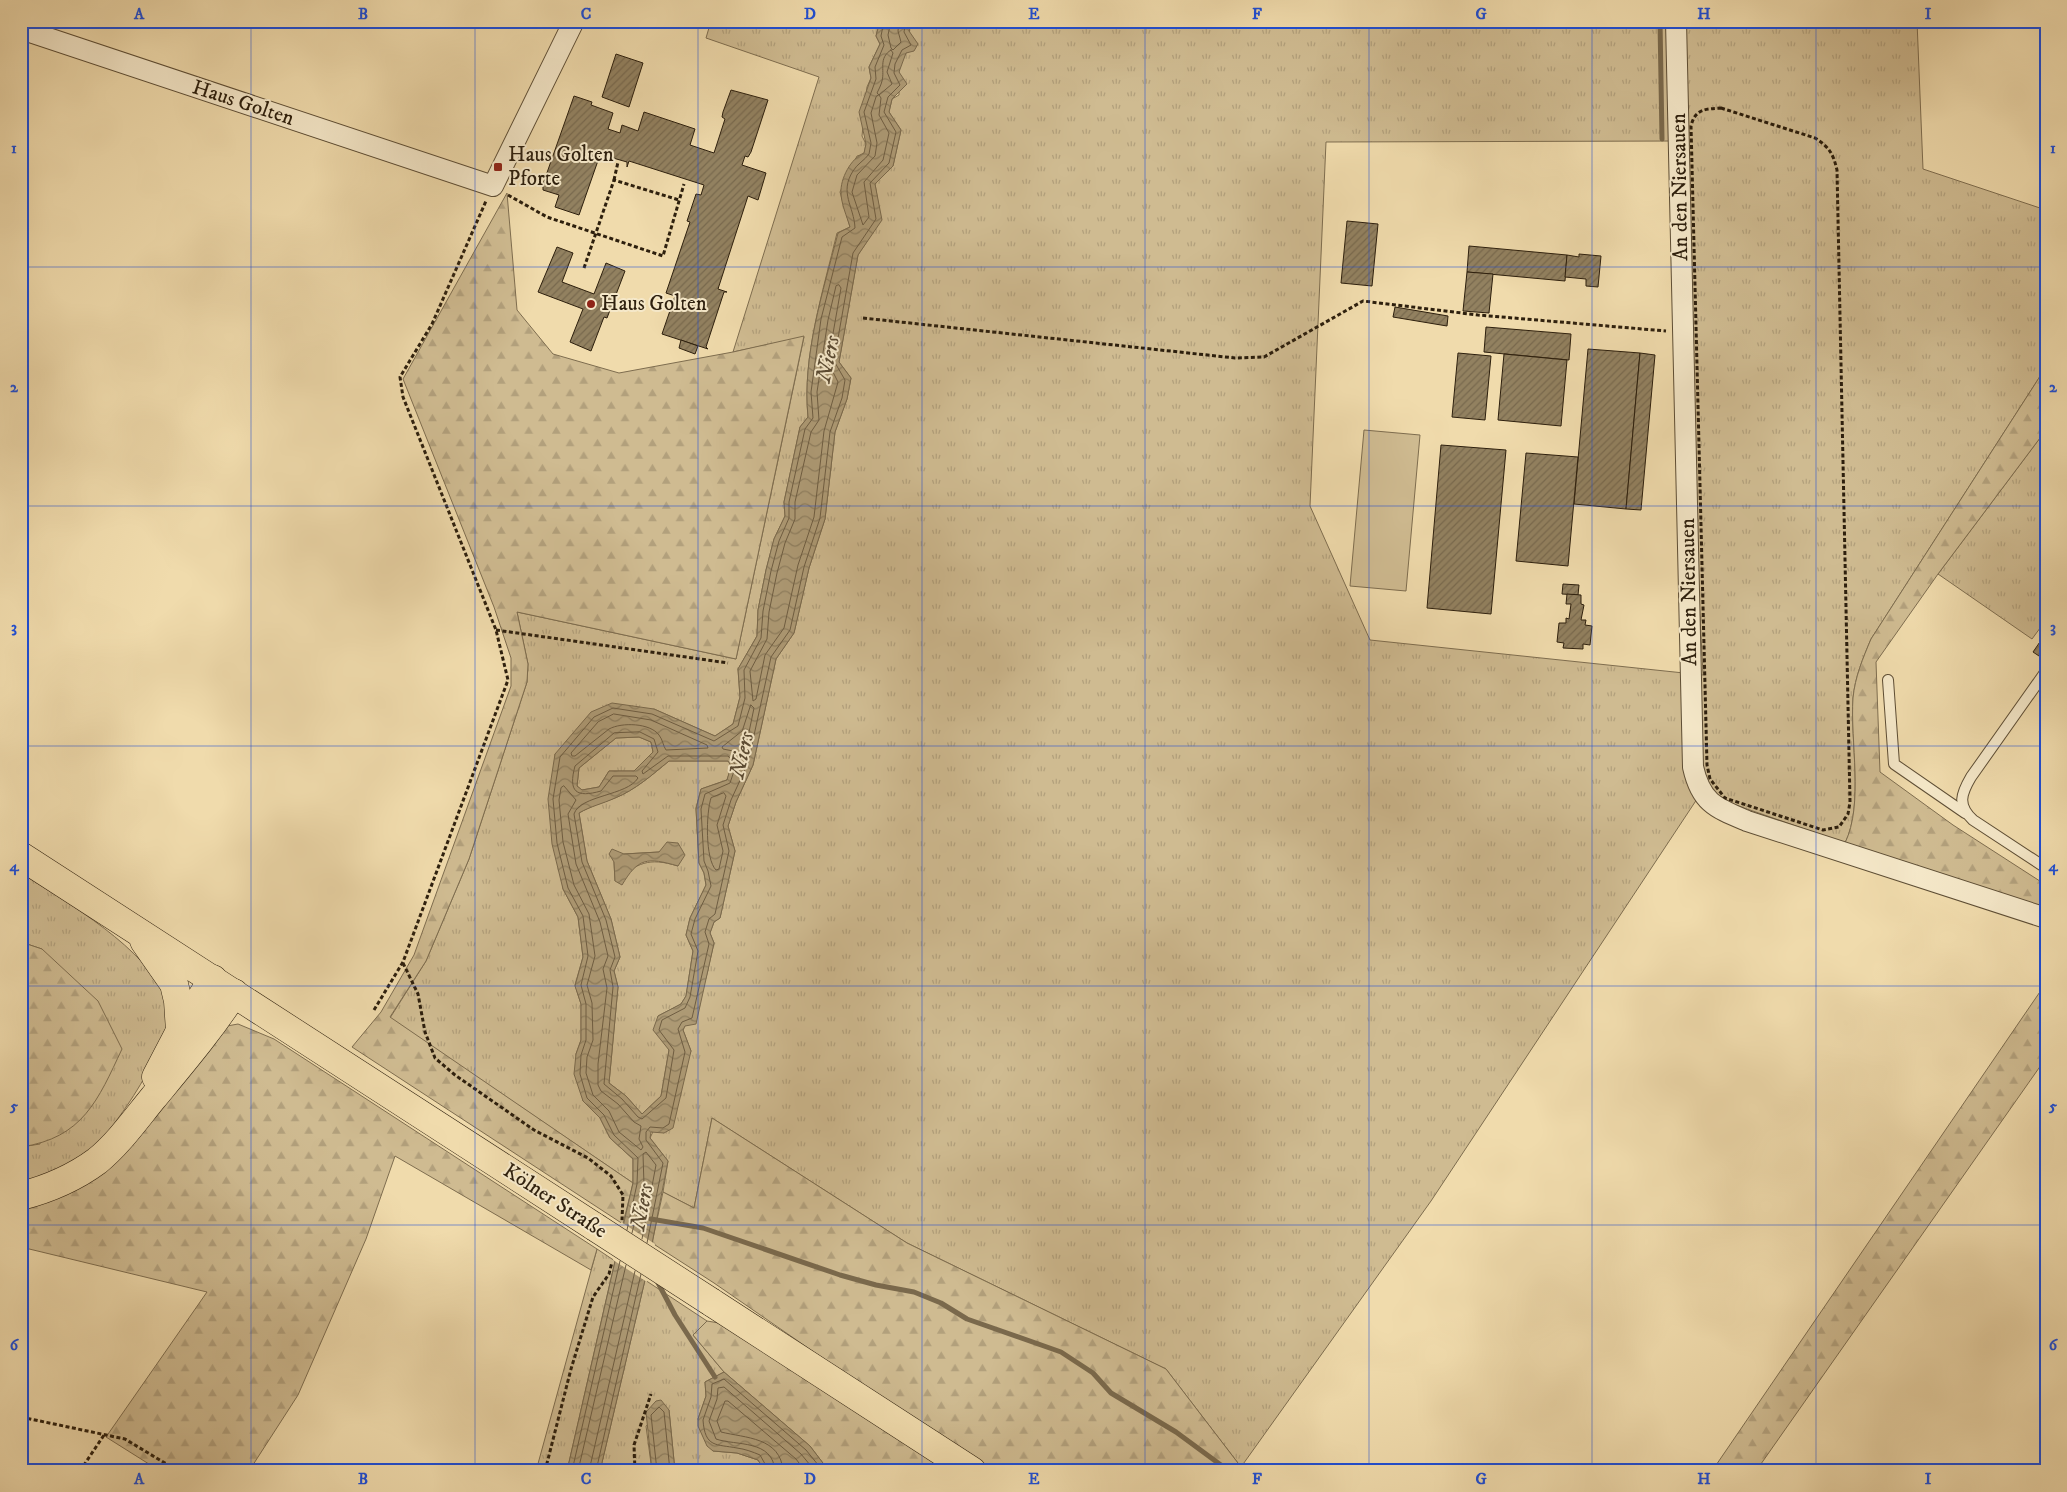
<svg xmlns="http://www.w3.org/2000/svg" width="2067" height="1492" font-family="'IM FELL DW Pica',serif">
<style>
.grass{fill:url(#grass-tufts);stroke:#7e6d4f;fill-rule:evenodd}
.forest{fill:url(#forest-firs);stroke:#7e6d4f}
.garden{fill:#cfbb91;stroke:#7e6d4f}
.water{fill:url(#water-waves);stroke:#7a694c;fill-rule:evenodd}
.pier{fill:#f0dbac}
.lines{fill:none;stroke-linecap:round;stroke-linejoin:round}
.shore{stroke:#6e5d42;stroke-width:1}
.stream{stroke:#7a694c;stroke-width:5}
.building{fill:url(#building-hatch);stroke:#2d1f0d}
.service-casing{stroke:#5e4e35;stroke-width:12}
.minor-casing{stroke:#5e4e35;stroke-width:22}
.primary-casing{stroke:#2d1f0d;stroke-width:29}
.path{stroke:#2d1f0d;stroke-width:3;stroke-dasharray:4 2.5;stroke-linecap:butt}
.service{stroke:#f5e8c9;stroke-width:10}
.minor{stroke:#f5e8c9;stroke-width:20}
.primary{stroke:#f0dbac;stroke-width:28}
.primary-bridge-casing{stroke:#2d1f0d;stroke-width:29;stroke-linecap:butt}
.primary-bridge{stroke:#f0dbac;stroke-width:28}
.grid{fill:none;stroke:#1d4ed8;stroke-width:1;stroke-opacity:0.55}
.poi-dot{fill:#8f2418;stroke:#f5e8c9;stroke-width:2}
.labels{text-anchor:middle;dominant-baseline:central;stroke-width:4;stroke-linejoin:round;paint-order:stroke}
.street-label{font-size:21px;fill:#2d1f0d;stroke:#f5e8c9}
.poi-label{font-size:21px;fill:#2d1f0d;stroke:#f5e8c9;text-anchor:start}
.water-label{font-size:22px;font-style:italic;fill:#5a4a32;stroke:#f5e8c9}
.neatline{fill:none;stroke:#1d4ed8;stroke-width:2}
.grid-label{font-size:16px;text-anchor:middle;font-weight:bold;fill:#1d4ed8}
</style>
<defs>
<pattern id="grass-tufts" width="24" height="20" patternUnits="userSpaceOnUse" patternTransform="scale(1.25)"><rect width="24" height="20" fill="#cfbb91"/><path d="M3 7l-1-3M5 7V3M7 7l1-3M15 17l-1-3M17 17v-4M19 17l1-3" fill="none" stroke="#b2a07c"/></pattern>
<pattern id="forest-firs" width="22" height="20" patternUnits="userSpaceOnUse" patternTransform="scale(1.25)"><rect width="22" height="20" fill="#cfbb91"/><path d="M5 1l3.5 6h-7zM16 11l3.5 6h-7z" fill="#b2a07c"/></pattern>
<pattern id="water-waves" width="16" height="10" patternUnits="userSpaceOnUse" patternTransform="scale(1.25)"><rect width="16" height="10" fill="#ae9b76"/><path d="M0 5q4-4 8 0t8 0" fill="none" stroke="#8e7e5f"/></pattern>
<pattern id="building-hatch" width="6" height="6" patternUnits="userSpaceOnUse" patternTransform="scale(1.25)"><rect width="6" height="6" fill="#928160"/><path d="M-1 1l2-2M0 6l6-6M5 7l2-2" fill="none" stroke="#78694e"/></pattern>
</defs>
<rect width="100%" height="100%" fill="#f0dbac"/>
<filter id="stains"><feTurbulence type="fractalNoise" baseFrequency=".004" numOctaves="4"/><feColorMatrix values="0 0 0 0 .2 0 0 0 0 .09 0 0 0 0 .02 0 0 0 .5 -.17"/></filter>
<radialGradient id="worn" r=".72"><stop offset=".6" stop-color="#630" stop-opacity="0"/><stop offset="1" stop-color="#630" stop-opacity=".3"/></radialGradient>
<g class="grass">
<path d="M711,21h169l-4,15 4,8 -11,23 2,11 -4,9 -5,49 4,8 -2,10 -7,2 -17,36 10,35 -13,6c-14,59 -35,123 -29,184l-8,10 -16,75 1,14 -11,23 -8,31 -8,40 -1,26 -19,33 2,28 -7,27 -18,12 -61,-27 -99,45 8,135 15,28 5,40 -8,28 6,19v36l-5,14 7,47 17,17 10,20 23,21v24l-243,-165 36,-57 43,-102 58,-177 1,-18 -11,-52 219,47 68,-322 -71,15 86,-275 -113,-39z"/>
<path d="M911,21h1006l6,148 123,41v157l-175,272c-8,19 -16,38 -18,59 -3,43 11,107 -8,145l-144,-50 -270,408 -190,266 -75,-98 -259,-126 -195,-125 -18,90 -31,-16 5,-31 -18,-23 41,-87 -8,-21 23,-52 8,-35 -4,-10 4,-11 6,-4 15,-67 -7,-25 8,-24 17,-37 23,-106 18,-26 15,-65 16,-49 10,-87 12,-33 4,-21 -12,-16 19,-107 23,-35 -6,-36 18,-18 8,-36 -12,-18 3,-13 7,-4v-29l7,-13zM1675,141l28,534 -333,-35 -60,-134 16,-364z"/>
<polygon points="2046,430 2046,620 2032,639 1938,574"/>
<polygon points="639,737 651,742 653,752 634,771 609,771 599,787 582,790 577,786 579,768 616,738"/>
<path d="M669,761h59l4,4 -5,15 -26,9 -5,19 3,55 5,10 2,12 -16,33 -4,17 7,16 -7,45 -5,8 -23,12 11,34 -8,46 -19,18 -16,-18 -17,-13 9,-96 -4,-16 6,-14 -9,-38 -24,-58 -8,-48c12,-7 23,-10 36,-15 20,-8 37,-23 54,-37zM659,852l19,14c-30,-9 -40,-3 -63,15l-1,-19 10,-8z"/>
<path d="M21,873c47,30 126,75 147,128 12,31 -51,127 -76,147 -22,18 -45,27 -71,36v-37l19,-3 2,-195 -21,-7z"/>
<polygon points="597,1249 615,1261 567,1471 536,1471"/>
<polygon points="645,1280 707,1321 693,1335 724,1372 705,1382 706,1396 698,1419 713,1451 737,1453 758,1460 765,1471 675,1471 669,1410 646,1426 652,1471 600,1471"/>
</g>
<g class="forest">
<polygon points="507,193 517,310 553,354 619,373 733,352 804,336 736,659 517,612 528,664 527,682 469,859 426,961 390,1017 633,1183 623,1224 352,1047 381,1012 414,955 511,686 511,658 494,607 403,379"/>
<path d="M2046,367v63l-108,144 -62,88 4,110 73,53 93,60v24l-201,-66c19,-39 5,-102 8,-145 2,-21 10,-40 18,-59z"/>
<path d="M21,942l21,7 56,52 24,48c-24,51 -39,89 -101,98z"/>
<polygon points="2046,983 2046,1058 1756,1471 1712,1471"/>
<polygon points="238,1024 274,1039 597,1249 591,1270 395,1156 366,1239 298,1395 249,1471 160,1471 106,1437 207,1292 21,1247 21,1208 50,1200 227,1026"/>
<polygon points="712,1118 907,1243 1166,1369 1241,1467 1248,1471 986,1471 714,1283 652,1243 663,1192 694,1208"/>
<polygon points="707,1321 725,1324 953,1471 829,1471 810,1446 724,1372 693,1335"/>
</g>
<polygon class="garden" points="1364,430 1420,435 1406,591 1350,586"/>
<g class="water">
<path d="M880,21h31l-2,10 9,13 -4,7 -8,2 -7,19 8,12 -15,15 -3,13 12,18 -8,36 -18,18 7,36 -24,35 -19,107 12,16 -4,21 -12,33 -10,87 -16,49 -15,65 -18,26 -23,106 -17,37 -8,24 7,25 -15,67 -6,4 -4,11 4,10 -18,81 -11,2 -2,4 8,21 -18,77 -9,5 -13,-1 -1,6 18,23 -23,119 -45,191h-33l66,-288v-24l-23,-21 -10,-20 -17,-17 -9,-27 2,-20 5,-14v-36l-6,-18 8,-29 -5,-40 -15,-28 -11,-45 -4,-45 7,-45 36,-42 21,-9 42,6 61,27 18,-12 7,-27 -2,-28 19,-33 1,-26 8,-40 8,-31 11,-23 -1,-14 16,-75 8,-10c-6,-61 15,-125 30,-184l12,-6c-3,-10 -9,-24 -9,-34 -1,-14 10,-35 23,-40l2,-9 -7,-32 12,-34 -2,-11 11,-23 -4,-8zM639,737l12,5 2,10 -19,19h-25l-10,16 -17,3 -5,-4 2,-18 37,-30zM669,761h59l3,5 -4,14 -26,9 -5,20 3,54 5,10 2,12 -16,33 -4,17 7,16 -7,45 -5,8 -23,12 -5,14 16,20 -8,46 -19,18 -16,-18 -17,-13 9,-96 -4,-16 6,-14 -9,-38 -24,-58 -8,-48c12,-7 23,-9 36,-15 20,-8 37,-23 54,-37z"/>
<path d="M667,842l11,1 7,12 -7,11c-31,-9 -40,-8 -56,19l-7,-4 -1,-19 -5,-8 3,-5 12,5 35,-2z"/>
<polygon points="724,1372 810,1446 829,1471 765,1471 758,1460 737,1453 713,1451 707,1446 698,1426 698,1419 706,1396 705,1382"/>
<polygon points="661,1400 669,1410 675,1471 652,1471 646,1412 656,1401"/>
</g>
<polygon class="pier" points="621,1222 655,1244 647,1282 613,1260"/>
<g class="lines">
<g class="shore">
<polyline points="891,21 888,35 891,48 893,50 901,42 898,31 899,21"/>
<path d="M891,50l2,3 -6,19 5,12 -13,11 -2,-2c2,-4 4,-8 5,-12 3,-11 -4,-23 9,-31z"/>
<polygon points="879,95 881,98 879,115 889,133 883,160 864,182 869,217 863,225 852,192 857,175 875,156 877,143 871,113 876,97"/>
<polygon points="839,285 841,288 828,362 838,382 824,431 814,517 798,565 784,628 765,655 756,699 753,701 750,671 767,639 769,612 777,573 785,543 795,519 795,502 811,432 819,420 817,392 828,320 836,286"/>
<polygon points="751,705 754,708 744,756 741,758 733,751 723,749 722,747 742,731"/>
<path d="M614,714l37,6 56,25 1,3 -42,2c-3,-4 -3,-10 -7,-15 -9,-12 -37,-13 -50,-6l-34,27h-3l-1,-3 27,-31z"/>
<path d="M640,732l14,7 4,13 -16,19 1,3 25,-18h60l8,9 -6,18 -25,11 -4,15 3,52 4,10 3,15 -16,33 -4,15 7,17 -8,46 -5,11 -23,12 -3,10 15,20 -8,48 -24,21 -4,-2 -16,-18 -18,-15 9,-97 -3,-17 5,-13 -9,-37 -24,-58 -8,-48c6,-19 53,-18 64,-36l-2,-2h-23l-12,15c-25,7 -33,1 -26,-25l39,-33z"/>
<polygon points="564,786 576,800 568,814 576,864 600,922 608,956 603,969 607,988 598,1064 598,1085 601,1091 618,1104 634,1122 641,1126 639,1139 643,1147 641,1150 619,1132 609,1111 593,1095 586,1073 587,1057 593,1040 592,1003 587,985 595,956 589,914 574,885 563,842 559,800 561,788"/>
<path d="M724,793l2,3 -9,29 6,26 -4,18 -3,1c-11,-11 -10,-57 -5,-72z"/>
<path d="M627,1230l10,-46 1,-26 -24,-23 -10,-20 -17,-17 -7,-24 1,-19 5,-15v-36l-5,-19 7,-29 -5,-40 -15,-28 -11,-45 -4,-44 7,-42 34,-40 19,-9 39,6 62,27 24,-15 7,-28 -1,-28 17,-32 2,-27 8,-40 8,-30 10,-23v-16l16,-73 8,-11 -2,-26 10,-73 21,-82 13,-9c-1,-22 -16,-35 -2,-57 4,-7 12,-11 16,-17l2,-11 -7,-31 12,-33 -1,-12 9,-22 -3,-9 3,-15"/>
<polyline points="632,1233 644,1185 643,1154 646,1152 656,1165 642,1239"/>
<polyline points="647,1243 663,1163 646,1140 646,1132 650,1127 663,1128 669,1124 685,1052 678,1029 682,1022 692,1018 709,944 705,932 709,919 715,914 729,851 723,825 731,800 748,763 771,657 790,630 804,567 820,518 830,432 842,398 845,380 834,361 853,253 876,219 870,183 889,163 896,132 884,112 888,97 900,85 894,73 895,64 902,50 911,45 904,32 906,21"/>
<polyline points="572,1471 620,1261"/>
<polyline points="578,1471 626,1265"/>
<polyline points="589,1471 635,1271"/>
<polyline points="596,1471 641,1274"/>
<polyline points="657,1471 651,1415 659,1407 664,1412 670,1471"/>
<path d="M769,1471l-9,-16c-7,-3 -15,-6 -23,-7 -21,-4 -32,0 -34,-28l8,-23 1,-13 12,-5 82,71 17,21"/>
<path d="M775,1471c-2,-32 -39,-25 -59,-32l-7,-18 8,-22 1,-11 6,-1 77,67 14,17"/>
<path d="M783,1471c-2,-34 -38,-33 -62,-39l-4,-11 8,-20h3l68,58 9,12"/>
</g>
<g class="stream">
<polyline points="1660,21 1662,139"/>
<polyline points="651,1219 703,1228 840,1275 876,1285 914,1292 941,1303 967,1319 1061,1352 1093,1373 1111,1393 1176,1432 1229,1471"/>
<polyline points="656,1279 675,1315 715,1377"/>
</g>
</g>
<g class="building">
<polygon points="616,54 643,63 629,107 602,97"/>
<polygon points="731,90 768,100 751,152 748,157 745,156 742,165 766,173 758,200 748,196 718,289 727,292 724,292 706,347 708,349 662,334 675,296 666,293 690,222 687,221 696,194 701,195 704,185 629,161 627,167 627,162 613,158 611,161 612,156 601,152 579,215 555,207 559,195 543,190 543,184 574,96 592,102 591,105 613,113 608,129 620,133 622,125 638,131 644,112 695,129 690,145 714,153 725,119 722,117 723,112"/>
<polygon points="1347,221 1378,224 1372,286 1341,283"/>
<polygon points="1469,246 1567,255 1565,281 1467,272"/>
<polygon points="557,247 573,253 562,282 594,294 606,263 625,271 607,318 604,317 591,351 570,342 583,309 538,292"/>
<polygon points="1579,254 1601,256 1598,287 1586,286 1586,279 1565,277 1567,255 1579,257"/>
<polygon points="1467,272 1493,274 1489,313 1463,311"/>
<polygon points="1395,307 1448,316 1447,326 1393,317"/>
<polygon points="1486,327 1571,334 1569,360 1484,352"/>
<polygon points="681,340 698,346 695,354 679,348"/>
<polygon points="1588,349 1640,353 1626,509 1574,504"/>
<polygon points="1458,353 1491,356 1485,420 1452,417"/>
<polygon points="1640,353 1655,355 1641,510 1626,509"/>
<polygon points="1504,354 1567,360 1561,426 1498,420"/>
<polygon points="1441,445 1506,450 1491,614 1427,608"/>
<polygon points="1526,453 1578,457 1568,566 1516,561"/>
<polygon points="1563,584 1579,585 1578,595 1562,594"/>
<polygon points="1567,594 1581,595 1581,604 1584,605 1581,620 1586,620 1585,625 1592,626 1590,645 1583,644 1583,649 1563,648 1564,643 1557,642 1559,623 1566,623 1566,618 1569,619 1571,604 1566,604"/>
<polygon points="2046,633 2046,653 2042,658 2033,652"/>
</g>
<g class="lines">
<g class="service-casing">
<g id="service">
<path d="M2046,671l-75,106c-10,17 -14,28 2,43l73,48"/>
<polyline points="1888,680 1894,764 1965,813"/>
</g>
</g>
<g class="minor-casing">
<g id="minor">
<path d="M1676,21l17,746c8,36 23,41 54,54l299,97"/>
<polyline points="21,29 493,186 574,21"/>
</g>
</g>
<g class="primary-casing">
<g id="primary">
<polyline points="21,856 595,1227"/>
<polyline points="144,941 174,984 178,1001 180,1031"/>
<polyline points="156,1077 180,1031 213,979"/>
<path d="M21,1196c27,-7 53,-18 76,-35 21,-17 38,-41 56,-63 28,-34 57,-68 81,-105"/>
<polyline points="711,1302 972,1471"/>
</g>
</g>
<g class="path">
<path d="M1721,108l94,30c14,9 18,15 22,32l13,632 -2,12 -9,13 -16,3 -98,-32 -15,-19 -3,-14 -16,-639c4,-17 14,-17 30,-18z"/>
<polyline points="614,180 618,162"/>
<polyline points="508,195 547,217 663,256 684,184"/>
<polyline points="584,268 614,180 679,200"/>
<polyline points="863,318 1235,358 1264,357 1363,301 1478,315 1666,331"/>
<polyline points="496,630 728,663"/>
<polyline points="403,963 418,994 425,1032 435,1058 455,1075 534,1130 588,1158 611,1176 623,1195 622,1220"/>
<polyline points="374,1010 403,962 508,680 496,630 403,397 400,377 432,324 486,201"/>
<polyline points="21,1417 125,1439 178,1471"/>
<polyline points="80,1471 104,1435"/>
<polyline points="545,1471 571,1369 593,1297 609,1274 612,1262"/>
<polyline points="635,1471 634,1445 651,1394"/>
</g>
<use href="#service" class="service"/>
<use href="#minor" class="minor"/>
<use href="#primary" class="primary"/>
<g class="primary-bridge-casing">
<polyline id="primary-bridge" points="595,1227 711,1302"/>
</g>
<use href="#primary-bridge" class="primary-bridge"/>
</g>
<path class="grid" d="M251,21v1450M475,21v1450M698,21v1450M922,21v1450M1145,21v1450M1369,21v1450M1592,21v1450M1816,21v1450M21,267h2025M21,506h2025M21,746h2025M21,986h2025M21,1225h2025"/>
<g class="poi-dot">
<rect x="493" y="162" width="10" height="10" rx="2.5"/>
<circle cx="591" cy="304" r="5"/>
</g>
<g class="labels">
<g class="street-label">
<text transform="translate(243 103) rotate(18)">Haus Golten</text>
<text transform="translate(1680 187) rotate(-91)">An den Niersauen</text>
<text transform="translate(1689 592) rotate(-91)">An den Niersauen</text>
<text transform="translate(555 1201) rotate(33)">Kölner Straße</text>
</g>
<g class="poi-label">
<text x="508" y="155">Haus Golten<tspan x="508" dy="24">Pforte</tspan></text>
<text x="601" y="304">Haus Golten</text>
</g>
<g class="water-label">
<text transform="translate(828 359) rotate(-78)">Niers</text>
<text transform="translate(742 755) rotate(-77)">Niers</text>
<text transform="translate(642 1207) rotate(-79)">Niers</text>
</g>
</g>
<rect width="2067" height="1492" fill="none" stroke="#f0dbac" stroke-width="55"/>
<rect x="28" y="28" width="2012" height="1436" class="neatline"/>
<g class="grid-label">
<text x="139" y="19">A</text>
<text x="363" y="19">B</text>
<text x="586" y="19">C</text>
<text x="810" y="19">D</text>
<text x="1034" y="19">E</text>
<text x="1257" y="19">F</text>
<text x="1481" y="19">G</text>
<text x="1704" y="19">H</text>
<text x="1928" y="19">I</text>
<text x="14" y="153">1</text>
<text x="2053" y="153">1</text>
<text x="14" y="392">2</text>
<text x="2053" y="392">2</text>
<text x="14" y="632">3</text>
<text x="2053" y="632">3</text>
<text x="14" y="871">4</text>
<text x="2053" y="871">4</text>
<text x="14" y="1111">5</text>
<text x="2053" y="1111">5</text>
<text x="14" y="1350">6</text>
<text x="2053" y="1350">6</text>
<text x="139" y="1484">A</text>
<text x="363" y="1484">B</text>
<text x="586" y="1484">C</text>
<text x="810" y="1484">D</text>
<text x="1034" y="1484">E</text>
<text x="1257" y="1484">F</text>
<text x="1481" y="1484">G</text>
<text x="1704" y="1484">H</text>
<text x="1928" y="1484">I</text>
</g>
<rect width="100%" height="100%" filter="url(#stains)"/>
<rect width="100%" height="100%" fill="url(#worn)"/>
</svg>
